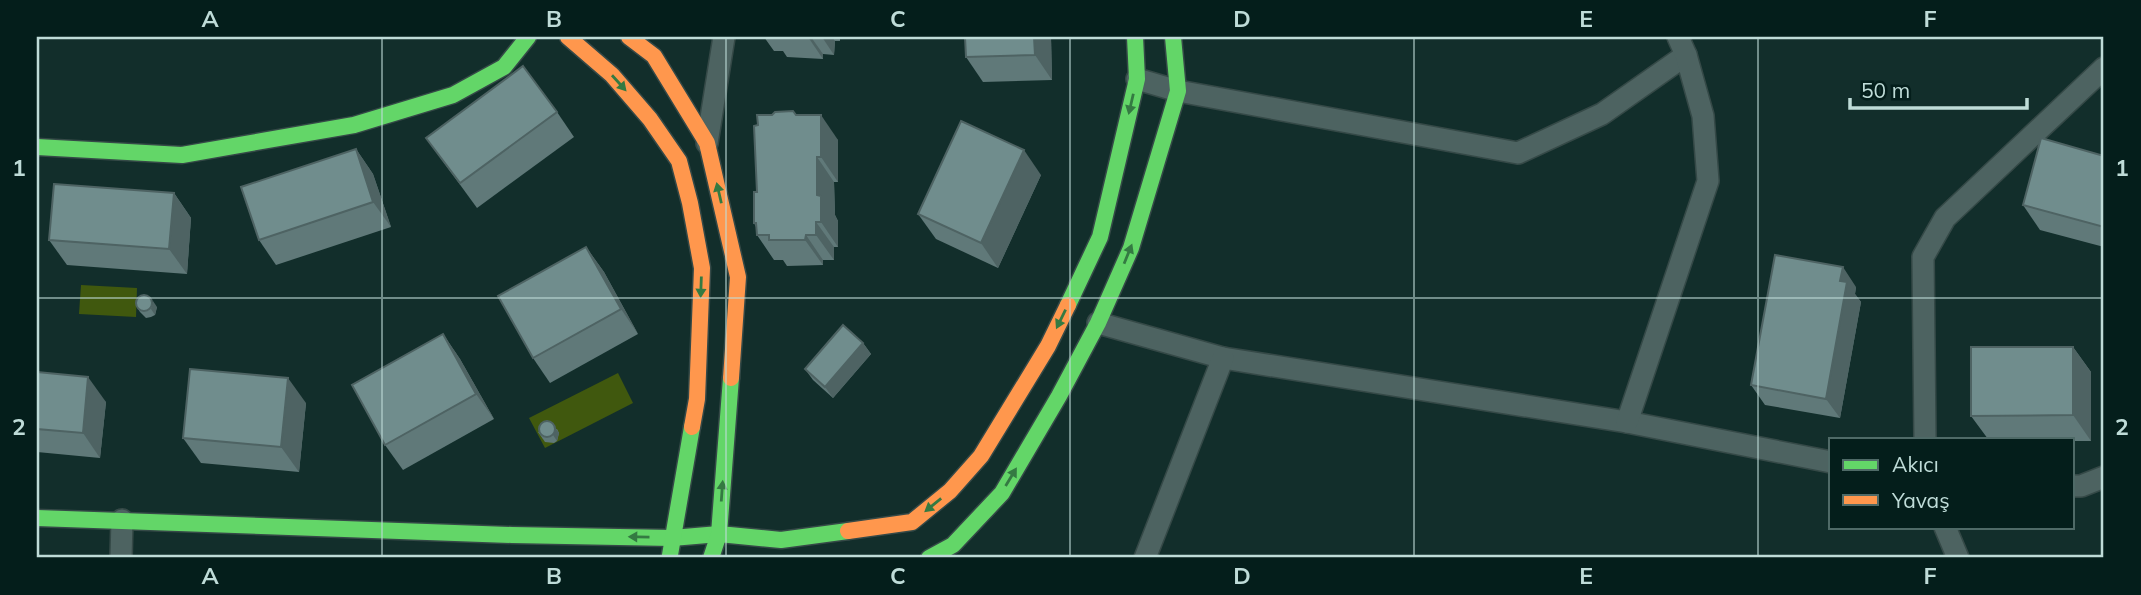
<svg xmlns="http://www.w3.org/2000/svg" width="2141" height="595" font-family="Mulish,sans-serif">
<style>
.green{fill:#40580e}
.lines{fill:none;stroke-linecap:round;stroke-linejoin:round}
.street-casing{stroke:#354947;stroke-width:24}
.fast-casing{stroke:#354947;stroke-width:19}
.slow-casing{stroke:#354947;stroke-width:19}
.street{stroke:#4d6361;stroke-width:21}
.fast{stroke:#63d668;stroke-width:16}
.slow{stroke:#ff974d;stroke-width:16}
.wall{fill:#607979}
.shaded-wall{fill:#4e6363}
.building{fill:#708d8d;stroke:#4e6363;stroke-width:2}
.oneway{fill:#347a42}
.grid{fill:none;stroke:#bfdcd8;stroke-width:2;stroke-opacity:0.55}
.neatline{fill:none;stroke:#bfdcd8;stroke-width:2.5}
.grid-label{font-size:23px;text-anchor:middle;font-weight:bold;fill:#bfdcd8}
</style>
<rect width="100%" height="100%" fill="#122e2b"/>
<g class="green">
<polygon points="81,285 137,288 136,317 79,314"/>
<polygon points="618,373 633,403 545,448 529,418"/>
</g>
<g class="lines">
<g class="street-casing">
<g id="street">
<polyline points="1137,79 1178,91 1518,153 1602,114 1686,55"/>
<polyline points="707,143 724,37"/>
<polyline points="1098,323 1223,358 1627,422 1831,462"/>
<polyline points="1627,422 1708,181 1703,116 1686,55 1678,37"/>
<polyline points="1925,439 1923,257 1945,218 2104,68"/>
<polyline points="2073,486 2081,486 2104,477"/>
<polyline points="1945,527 1958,558"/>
<polyline points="121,558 122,520"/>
<polyline points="1145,558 1223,358"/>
</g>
</g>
<g class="fast-casing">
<g id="fast">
<polyline points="37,147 182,155 354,125 453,95 504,67 528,37"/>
<polyline points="1068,305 1100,237 1137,79 1135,37"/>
<polyline points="37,518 512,535 672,538 719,534 781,540 848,531"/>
<polyline points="670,555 692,427"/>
<polyline points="711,558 719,534 731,378"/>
<polyline points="929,558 953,545 1002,493 1059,396 1098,323 1131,248 1178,91 1173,37"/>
</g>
</g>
<g class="slow-casing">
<g id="slow">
<polyline points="568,37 612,75 650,119 679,161 690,203 702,268 697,399 692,427"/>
<polyline points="629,37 654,56 707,143 738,277 731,378"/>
<polyline points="848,531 912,522 950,491 981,456 1048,346 1068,305"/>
</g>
</g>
<use href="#street" class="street"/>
<use href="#fast" class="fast"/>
<use href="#slow" class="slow"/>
</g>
<g class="wall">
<polygon points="764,37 840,37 840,41 835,41 834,55 823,54 823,59 787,57 783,51 774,51"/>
<polygon points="965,37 1051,37 1052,80 983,82 966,57"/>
<polygon points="557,112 574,137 477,208 426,138"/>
<polygon points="796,115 838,140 838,182 834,182 835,215 838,221 838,247 834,247 834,260 823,260 823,265 787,266 783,260 774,260 757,235 756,227 754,223 757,192 758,125"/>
<polygon points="356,149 373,174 391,227 276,265 259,240"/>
<polygon points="2104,156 2104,247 2040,230 2023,205"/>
<polygon points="1041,175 998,268 936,239 918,214"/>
<polygon points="174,193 191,218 187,274 67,265 49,240"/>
<polygon points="586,247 604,272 638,334 550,383 533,358"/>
<polygon points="1856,287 1855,294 1861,302 1840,418 1765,405 1751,385"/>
<polygon points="136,306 157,307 155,315 151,317 146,318 140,312"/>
<polygon points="443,334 460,359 494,419 403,470 385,445"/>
<polygon points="863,343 871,354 833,398 813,380 805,369"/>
<polygon points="2073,347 2091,372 2091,441 2073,441 2073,439 1988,439 1971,416"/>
<polygon points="37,372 106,402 100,458 37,452"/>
<polygon points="306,403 299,472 201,463 183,438"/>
<polygon points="557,429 559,433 557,441 554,443 545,442 538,432"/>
</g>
<g class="shaded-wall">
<polygon points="808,37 811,37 823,54 823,59"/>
<polygon points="822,37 832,37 835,41 834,55"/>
<polygon points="1034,37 1051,37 1052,80 1035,55"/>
<polygon points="821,115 838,140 838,182 821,157"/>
<polygon points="356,149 373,174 391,227 373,202"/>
<polygon points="1024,150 1041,175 998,268 981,243"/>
<polygon points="817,157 834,182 835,215 838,221 838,247 821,222 817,195"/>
<polygon points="174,193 191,218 187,274 169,249"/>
<polygon points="816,222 834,247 834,260 816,235"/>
<polygon points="806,235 823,260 823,265 805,240"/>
<polygon points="586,247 604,272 638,334 621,309"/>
<polygon points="1843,267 1856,287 1855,294 1861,302 1840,418 1826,399 1840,281"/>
<polygon points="153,301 157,307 155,315 151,309"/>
<polygon points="443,334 460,359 494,419 476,394"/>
<polygon points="863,343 871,354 833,398 825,387"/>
<polygon points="2073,347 2091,372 2091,441 2073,415"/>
<polygon points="88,377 106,402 100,458 83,433"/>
<polygon points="288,378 306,403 299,472 281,447"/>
<polygon points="553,424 559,433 557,441 553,435"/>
</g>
<g class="building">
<polygon points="965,37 1034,37 1035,55 966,57"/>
<polygon points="523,66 557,112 460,183 426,138"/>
<polygon points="793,111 796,115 821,115 821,157 817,157 817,195 821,196 821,222 816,222 816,235 806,235 805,240 769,240 769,235 757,235 756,223 754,223 754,192 757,192 754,126 758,125 757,115 772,115 775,112"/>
<polygon points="961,121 1024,150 981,243 918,214"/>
<polygon points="2041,138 2104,156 2104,227 2023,205"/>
<polygon points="356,149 373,202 259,240 241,187"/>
<polygon points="54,184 174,193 169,249 49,240"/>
<polygon points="586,247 621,309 533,358 498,296"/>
<polygon points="1775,255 1843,267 1840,281 1847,282 1826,399 1751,385"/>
<circle cx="144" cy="303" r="8"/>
<polygon points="843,325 863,343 825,387 805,369"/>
<polygon points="443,334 476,394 385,445 352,385"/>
<polygon points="1971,347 2073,347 2073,415 1971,416"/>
<polygon points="190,369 288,378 281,447 183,438"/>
<polygon points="37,372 88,377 83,433 37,429"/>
<circle cx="547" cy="429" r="8"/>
</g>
<defs><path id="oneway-solid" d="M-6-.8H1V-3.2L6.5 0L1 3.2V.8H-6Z" transform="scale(1.75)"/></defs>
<g class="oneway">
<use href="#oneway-solid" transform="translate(619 83) rotate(48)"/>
<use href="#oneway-solid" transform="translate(1131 104) rotate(103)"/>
<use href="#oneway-solid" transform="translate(719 193) rotate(-103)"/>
<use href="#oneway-solid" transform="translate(1128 254) rotate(-68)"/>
<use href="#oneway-solid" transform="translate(701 287) rotate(92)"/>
<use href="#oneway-solid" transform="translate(1061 319) rotate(116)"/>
<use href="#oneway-solid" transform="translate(1011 477) rotate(-59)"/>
<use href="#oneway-solid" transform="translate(722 491) rotate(-86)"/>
<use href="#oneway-solid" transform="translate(933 505) rotate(141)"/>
<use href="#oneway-solid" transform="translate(639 537) rotate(-179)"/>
</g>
<path class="grid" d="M382,37v521M726,37v521M1070,37v521M1414,37v521M1758,37v521M37,298h2067"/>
<rect width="2141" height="595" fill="none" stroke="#041e1b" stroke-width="77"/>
<rect x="1829" y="438" width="245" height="91" fill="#041e1b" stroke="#4f6a67" stroke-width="2"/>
<rect x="1843" y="460" width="35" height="10" fill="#63d668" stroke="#4f6a67" stroke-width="2"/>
<text x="1892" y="472" font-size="21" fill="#bfdcd8">Akıcı</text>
<rect x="1843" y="495" width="35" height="10" fill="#ff974d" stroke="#4f6a67" stroke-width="2"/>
<text x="1892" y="508" font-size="21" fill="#bfdcd8">Yavaş</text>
<path d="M1850 98v10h177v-10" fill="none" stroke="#bfdcd8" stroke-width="3.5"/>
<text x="1861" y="98" font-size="21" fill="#bfdcd8" stroke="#041e1b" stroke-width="5" paint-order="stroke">50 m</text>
<rect x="38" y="38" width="2064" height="518" class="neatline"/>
<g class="grid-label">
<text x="210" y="27">A</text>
<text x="554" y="27">B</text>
<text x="898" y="27">C</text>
<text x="1242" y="27">D</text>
<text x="1586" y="27">E</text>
<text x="1930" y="27">F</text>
<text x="19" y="176">1</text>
<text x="2122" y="176">1</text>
<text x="19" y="435">2</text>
<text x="2122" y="435">2</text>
<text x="210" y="584">A</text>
<text x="554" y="584">B</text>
<text x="898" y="584">C</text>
<text x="1242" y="584">D</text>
<text x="1586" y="584">E</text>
<text x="1930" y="584">F</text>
</g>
</svg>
